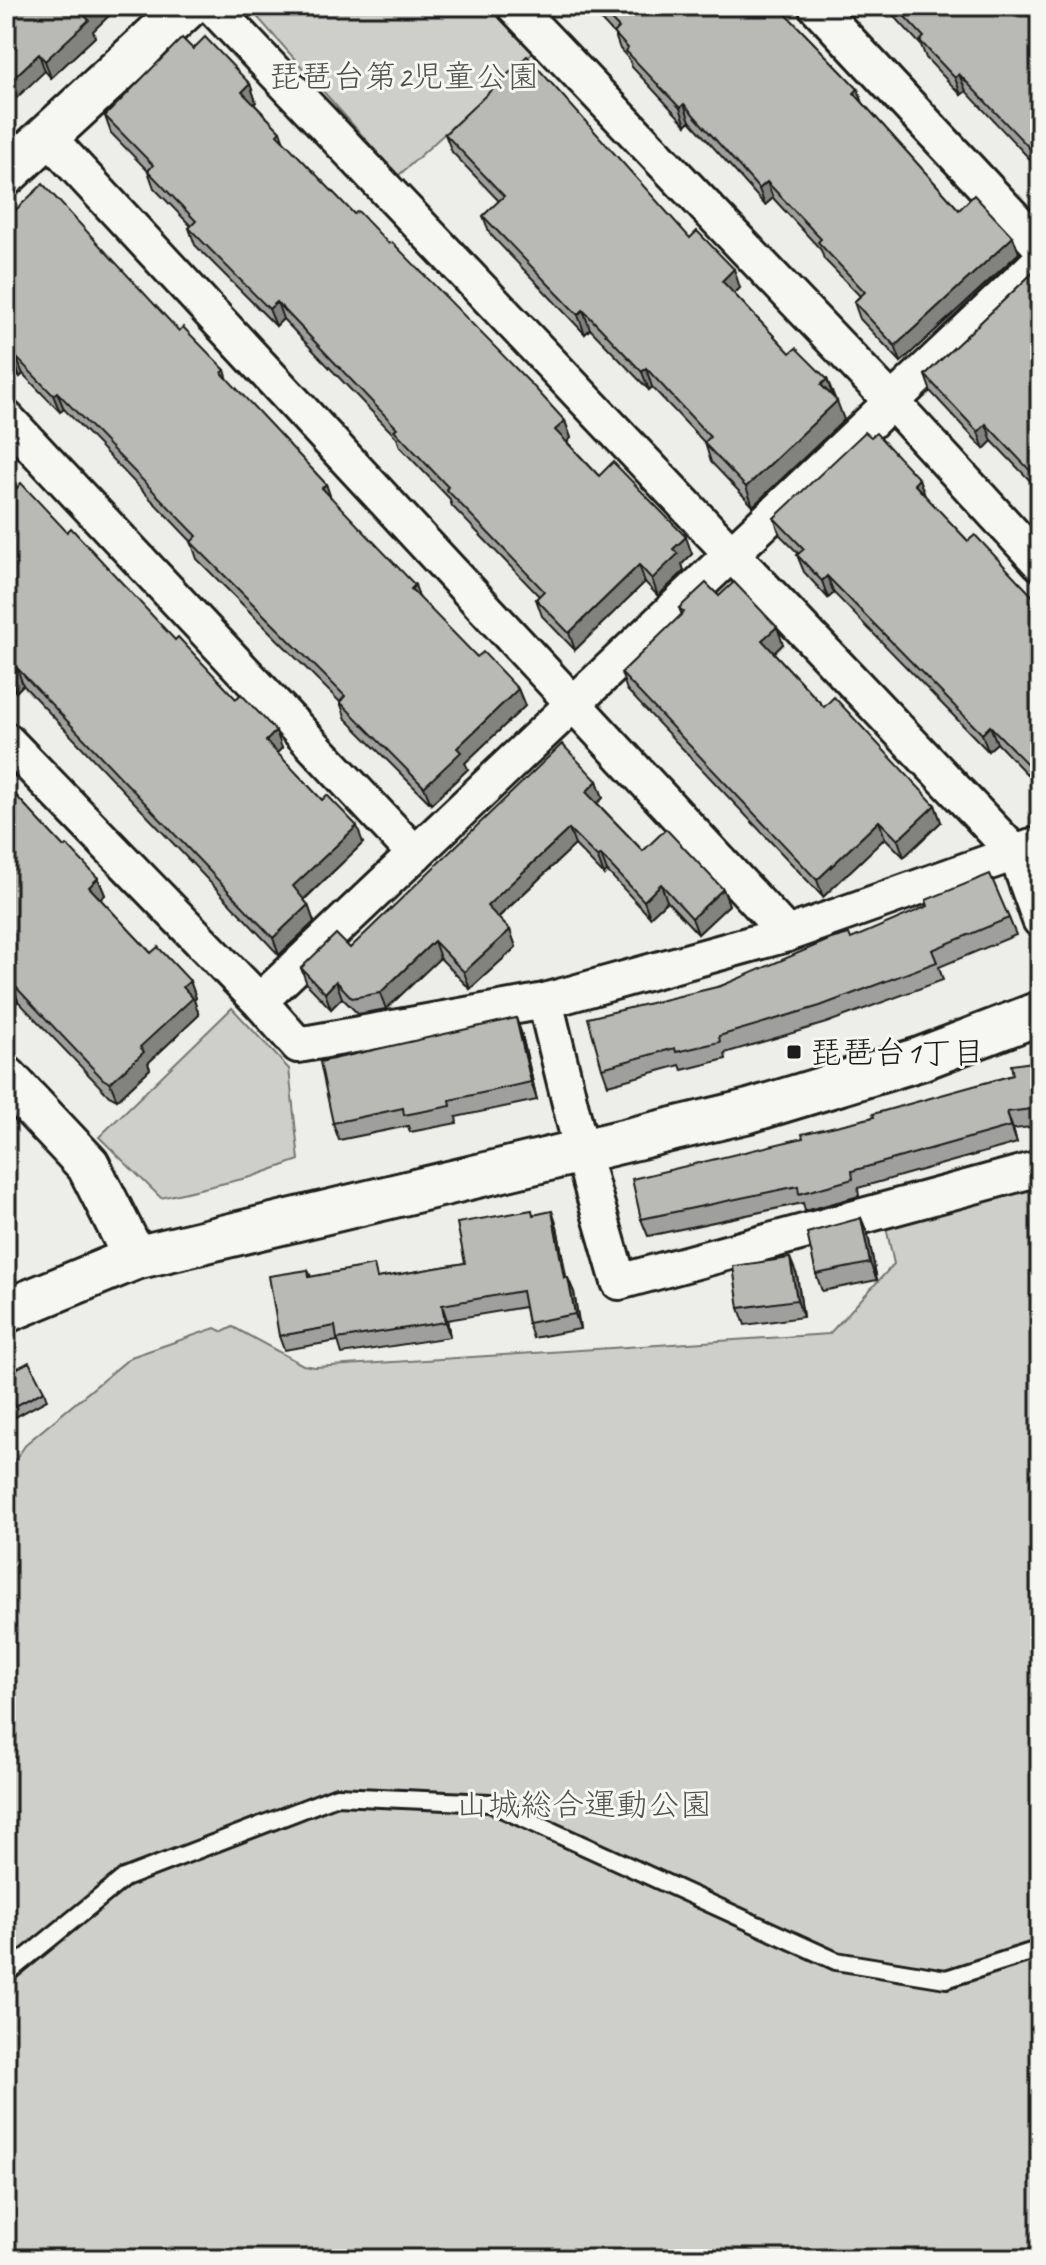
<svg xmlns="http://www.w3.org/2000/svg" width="1046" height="2265" font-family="Caveat,'Klee One',sans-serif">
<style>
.green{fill:#cececb;stroke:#757574;stroke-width:2}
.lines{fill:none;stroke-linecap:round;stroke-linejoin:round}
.service-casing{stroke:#1c1c1c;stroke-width:22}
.minor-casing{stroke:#1c1c1c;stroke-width:40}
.tertiary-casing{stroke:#1c1c1c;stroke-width:48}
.service{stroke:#f6f6f2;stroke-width:16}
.minor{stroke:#f6f6f2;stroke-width:34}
.tertiary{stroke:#f6f6f2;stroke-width:42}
.wall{fill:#9f9f9d;stroke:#1c1c1c;stroke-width:2}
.shaded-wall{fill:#82827f;stroke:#1c1c1c;stroke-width:2}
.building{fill:#b9b9b6;stroke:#1c1c1c;stroke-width:2}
.poi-dot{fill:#1c1c1c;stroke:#f6f6f2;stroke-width:3}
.labels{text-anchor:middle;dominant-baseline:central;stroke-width:6;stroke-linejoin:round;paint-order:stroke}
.park-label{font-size:32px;fill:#515151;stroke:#f6f6f2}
.poi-label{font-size:32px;fill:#1c1c1c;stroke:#f6f6f2;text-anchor:start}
</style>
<rect width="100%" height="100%" fill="#edede9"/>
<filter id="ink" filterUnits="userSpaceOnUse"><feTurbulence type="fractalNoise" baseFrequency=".0125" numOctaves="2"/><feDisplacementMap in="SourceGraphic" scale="16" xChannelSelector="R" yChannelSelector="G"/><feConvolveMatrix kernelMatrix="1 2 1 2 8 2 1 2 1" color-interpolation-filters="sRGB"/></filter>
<g filter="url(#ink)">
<g class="green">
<polygon points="254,6 488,6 533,53 398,176 253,12"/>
<polygon points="232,1008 289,1069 299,1160 251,1177 161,1198 99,1137"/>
<polygon points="1040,1186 1040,2259 6,2259 6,1473 27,1443 131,1357 215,1328 223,1332 233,1327 303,1365 315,1367 829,1334 894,1264 886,1227"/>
</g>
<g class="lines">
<g class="service-casing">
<polyline id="service" points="6,1974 124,1878 337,1796 490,1803 836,1961 946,1979 1040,1949"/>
</g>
<g class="minor-casing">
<g id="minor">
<polyline points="212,6 1016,854 1040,920"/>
<polyline points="514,6 892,402 1040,563"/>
<polyline points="816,6 1040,246"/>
<polyline points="47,136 787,934"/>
<polyline points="6,418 415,854"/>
<polyline points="6,740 260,1002 298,1045 545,1001 787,934 1040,844"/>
<polyline points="260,1001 1040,261"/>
<polyline points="545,1001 582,1153 619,1282 1040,1168"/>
</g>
</g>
<g class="tertiary-casing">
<g id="tertiary">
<polyline points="6,174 188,6"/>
<polyline points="6,1078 88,1165 135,1258"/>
<polyline points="6,1311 135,1258 749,1111 920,1059 1040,1013"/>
</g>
</g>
<use href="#service" class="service"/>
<use href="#minor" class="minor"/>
<use href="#tertiary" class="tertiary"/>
</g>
<g class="wall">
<polygon points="6,6 119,6 93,31 95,37 51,78 45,71"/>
<polygon points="588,6 778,6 858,89 862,102 959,210 1019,253 901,362 860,319 854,302 860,296 824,259 821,250 773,198 765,205 690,121 686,125 632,67 629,59 620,49 615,35"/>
<polygon points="885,6 1040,6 1040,170 966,91 961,95 926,58 921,45"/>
<polygon points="193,49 250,84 256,102 254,104 280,131 284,142 354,214 565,421 571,438 567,442 599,476 692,554 682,564 684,571 658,596 645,582 575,650 542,616 536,599 539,596 452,506 449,498 400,447 397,438 283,319 276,326 195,245 189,228 191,226 154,188 148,171 111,133 105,116"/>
<polygon points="445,134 690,238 740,288 734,294 790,353 827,379 844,420 753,506 711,462 705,443 652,387 649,390 590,329 585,334 490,234 483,216 499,201 452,152"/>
<polygon points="6,219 179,331 225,370 228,380 326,484 330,497 419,598 477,657 518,689 525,706 465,763 468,769 431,804 346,719 340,702 197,559 191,541 64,409 60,412 23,374 20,377 6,362"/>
<polygon points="1040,266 1040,491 992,441 984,449 931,392 925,375"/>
<polygon points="871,437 919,479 925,496 968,541 1040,604 1040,788 997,743 988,751 834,593 828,598 804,572 797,555 799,554 780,535 774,518"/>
<polygon points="6,479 16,489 67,532 282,748 277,753 363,843 304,900 308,905 314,922 279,955 23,685 16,692 6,681"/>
<polygon points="719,596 783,644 774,653 824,707 935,805 941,822 904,857 885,838 823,897 627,690 621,673 682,615 679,608"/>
<polygon points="597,781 603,798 597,803 643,851 723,889 729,905 698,934 667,901 650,917 607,871 604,875 575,845 498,918 510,930 516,947 470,989 440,958 386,1009 358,1014 342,998 331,1009 307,984 301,968 350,948"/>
<polygon points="6,785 64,847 98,878 105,895 100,899 151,953 190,981 196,998 194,1000 199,1015 148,1063 150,1069 117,1100 109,1096 18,1001 12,1006 6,999"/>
<polygon points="1009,918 1016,935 939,967 943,980 826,1023 725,1053 726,1059 682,1070 680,1065 608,1085 602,1068 721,986 851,939"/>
<polygon points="516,1018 522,1035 537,1100 456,1117 457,1123 410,1132 408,1126 339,1140 333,1123"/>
<polygon points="1040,1061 1040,1126 1013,1129 1017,1143 858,1188 859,1196 805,1211 803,1203 648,1236 641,1219 803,1138 1013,1075"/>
<polygon points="534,1214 557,1226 566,1278 574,1292 580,1329 533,1338 528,1323 525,1307 447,1320 450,1337 342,1354 338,1341 284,1350 279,1336 308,1270 311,1277 379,1278 465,1263"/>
<polygon points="861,1218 868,1235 877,1280 822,1291 816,1274"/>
<polygon points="797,1275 803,1317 745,1325 739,1308"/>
<polygon points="6,1374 44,1391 47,1400 6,1422"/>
</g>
<g class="shaded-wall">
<polygon points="95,6 119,6 93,31 95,37 51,78 45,61 85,16"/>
<polygon points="39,54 45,71 6,108 6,85"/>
<polygon points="959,74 966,91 961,95 955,78"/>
<polygon points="250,84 256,102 249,109 242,92"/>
<polygon points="858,89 864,106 854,93"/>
<polygon points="684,104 690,121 686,125 680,108"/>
<polygon points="767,182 773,198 765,205 759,189"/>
<polygon points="1013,237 1019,253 901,362 895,346"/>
<polygon points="734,269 740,288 728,299 722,281"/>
<polygon points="277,302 283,319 276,326 269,309"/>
<polygon points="583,310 590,329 585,334 578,315"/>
<polygon points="16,357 23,374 20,377 14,360"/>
<polygon points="646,368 652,387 649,390 642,372"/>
<polygon points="827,379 833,398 821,385"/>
<polygon points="57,392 64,409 60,412 53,395"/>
<polygon points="837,401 844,420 753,506 746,487"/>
<polygon points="565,421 571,438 561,448 555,430"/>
<polygon points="986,424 992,441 984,449 978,432"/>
<polygon points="919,479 925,496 914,484"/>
<polygon points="326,484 332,501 322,488"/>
<polygon points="686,537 692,554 682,564 684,571 658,596 652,579 673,549"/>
<polygon points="639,565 645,582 575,650 569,633"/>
<polygon points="827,576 834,593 828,598 822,581"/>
<polygon points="415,585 421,602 411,589"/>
<polygon points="777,627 783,644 769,658 762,640"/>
<polygon points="17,668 23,685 16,692 10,674"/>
<polygon points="518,689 525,706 465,763 468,769 431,804 424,787 457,748"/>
<polygon points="990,726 997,743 988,751 982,734"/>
<polygon points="276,731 282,748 272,758 266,741"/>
<polygon points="597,781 603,798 592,808 586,792"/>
<polygon points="935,805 941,822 904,857 898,840"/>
<polygon points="879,821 885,838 823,897 817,880"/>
<polygon points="357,826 363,843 299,904 293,886"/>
<polygon points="569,829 575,845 493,922 487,906"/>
<polygon points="601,855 607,871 604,875 598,858"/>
<polygon points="98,878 105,895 95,904 89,887"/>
<polygon points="661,884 667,901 650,917 644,901"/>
<polygon points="723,889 729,905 698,934 692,918"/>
<polygon points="308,905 314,922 279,955 273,938"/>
<polygon points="510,930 516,947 470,989 464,972"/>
<polygon points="434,941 440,958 386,1009 380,993"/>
<polygon points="190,981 196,998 194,1000 199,1015 148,1063 150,1069 117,1100 110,1083 140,1047 183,987"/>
<polygon points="336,981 342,998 331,1009 325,993"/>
<polygon points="12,983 18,1001 12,1006 6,989"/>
<polygon points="516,1018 522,1035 537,1100 531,1082"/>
<polygon points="1007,1112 1013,1129 1017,1143 1011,1126"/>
<polygon points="552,1211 557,1226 569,1293 564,1278"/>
<polygon points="861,1218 868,1235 877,1280 870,1263"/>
<polygon points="790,1258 797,1275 803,1317 797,1300"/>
<polygon points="568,1278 574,1292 580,1329 575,1314"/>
<polygon points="442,1305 447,1320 450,1337 445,1322"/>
</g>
<g class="building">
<polygon points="6,6 95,6 85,16 89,20 45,61 39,54 6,85"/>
<polygon points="598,6 778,6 858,89 854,93 959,210 974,195 1013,237 895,346 854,302 865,292 818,242 821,239 767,182 759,189 684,104 680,108 626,51 628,48 614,33 619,28"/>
<polygon points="895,6 1040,6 1040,159 959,74 955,78 920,41 924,37"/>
<polygon points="205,37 250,84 242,92 280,131 277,134 354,214 358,211 389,244 392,242 535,388 565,421 555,430 599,476 613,462 686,537 673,549 678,554 652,579 639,565 569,633 536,599 544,591 446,489 448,487 394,430 397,428 277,302 269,309 189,228 196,221 148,171 153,165 105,116 182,38 193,49"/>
<polygon points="527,56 690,238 697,231 734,269 722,281 790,353 796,348 827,379 821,385 837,401 746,487 704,443 710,437 646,368 642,372 583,310 578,315 483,216 504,196 445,134"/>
<polygon points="43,184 179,331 183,327 225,370 222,373 326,484 322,488 415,585 411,589 477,657 483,652 518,689 457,748 461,752 424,787 340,702 345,696 191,542 197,536 57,392 53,395 16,357 14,360 6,352 6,219"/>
<polygon points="1040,266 1040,481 986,424 978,432 925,375"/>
<polygon points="865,432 871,437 876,433 919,479 914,484 968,541 975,535 1040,604 1040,777 990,726 982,734 827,576 822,581 797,555 804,549 774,518"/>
<polygon points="6,479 16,489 21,483 67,532 71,528 175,640 178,637 236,699 241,694 276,731 266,741 322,800 327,795 357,826 293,886 308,905 273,938 17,668 10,674 6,671"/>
<polygon points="734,582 777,627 762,640 824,707 834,697 935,805 898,840 879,821 817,880 621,673 684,612 679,608 706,583 719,596"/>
<polygon points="562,744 597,781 586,792 643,851 666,829 723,889 692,918 661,884 644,901 601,855 598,858 569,829 487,906 510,930 464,972 434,941 380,993 352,998 336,981 325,993 301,968 336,934 350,948"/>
<polygon points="6,785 64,847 67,845 98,878 89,887 151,953 158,947 190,981 183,987 193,998 140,1047 144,1052 110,1083 103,1079 12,983 6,989"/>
<polygon points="990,874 1009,918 932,950 937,962 820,1006 719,1036 720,1042 676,1052 675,1048 602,1068 588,1018 721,986 831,939 849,934 851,939 928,906 926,900"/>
<polygon points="516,1018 531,1082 450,1100 451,1106 404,1115 403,1108 333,1123 320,1062"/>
<polygon points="1040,1061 1040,1108 1007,1112 1011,1126 852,1171 853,1179 799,1194 798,1186 641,1219 632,1179 803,1138 802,1134 874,1117 873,1114 1013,1075 1011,1065"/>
<polygon points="532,1210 533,1215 552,1211 564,1278 568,1278 575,1314 528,1323 522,1291 442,1305 445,1322 337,1339 335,1326 279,1336 269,1276 308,1270 309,1277 374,1265 377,1278 465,1263 457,1223"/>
<polygon points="861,1218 870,1263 816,1274 807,1233"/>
<polygon points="790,1258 797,1300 739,1308 733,1266"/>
<polygon points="29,1362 44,1391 6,1411 6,1374"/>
</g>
</g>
<rect class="poi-dot" x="786" y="1044" width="16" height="16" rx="4"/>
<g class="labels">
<g class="park-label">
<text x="404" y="76">琵琶台第2児童公園</text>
<text x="584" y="1804">山城総合運動公園</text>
</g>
<g class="poi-label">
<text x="810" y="1052">琵琶台1丁目</text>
</g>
</g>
<rect width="1046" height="2265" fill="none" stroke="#f6f6f2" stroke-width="32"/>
<rect x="16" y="16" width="1014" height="2233" fill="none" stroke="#1c1c1c" stroke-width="3" filter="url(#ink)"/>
</svg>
